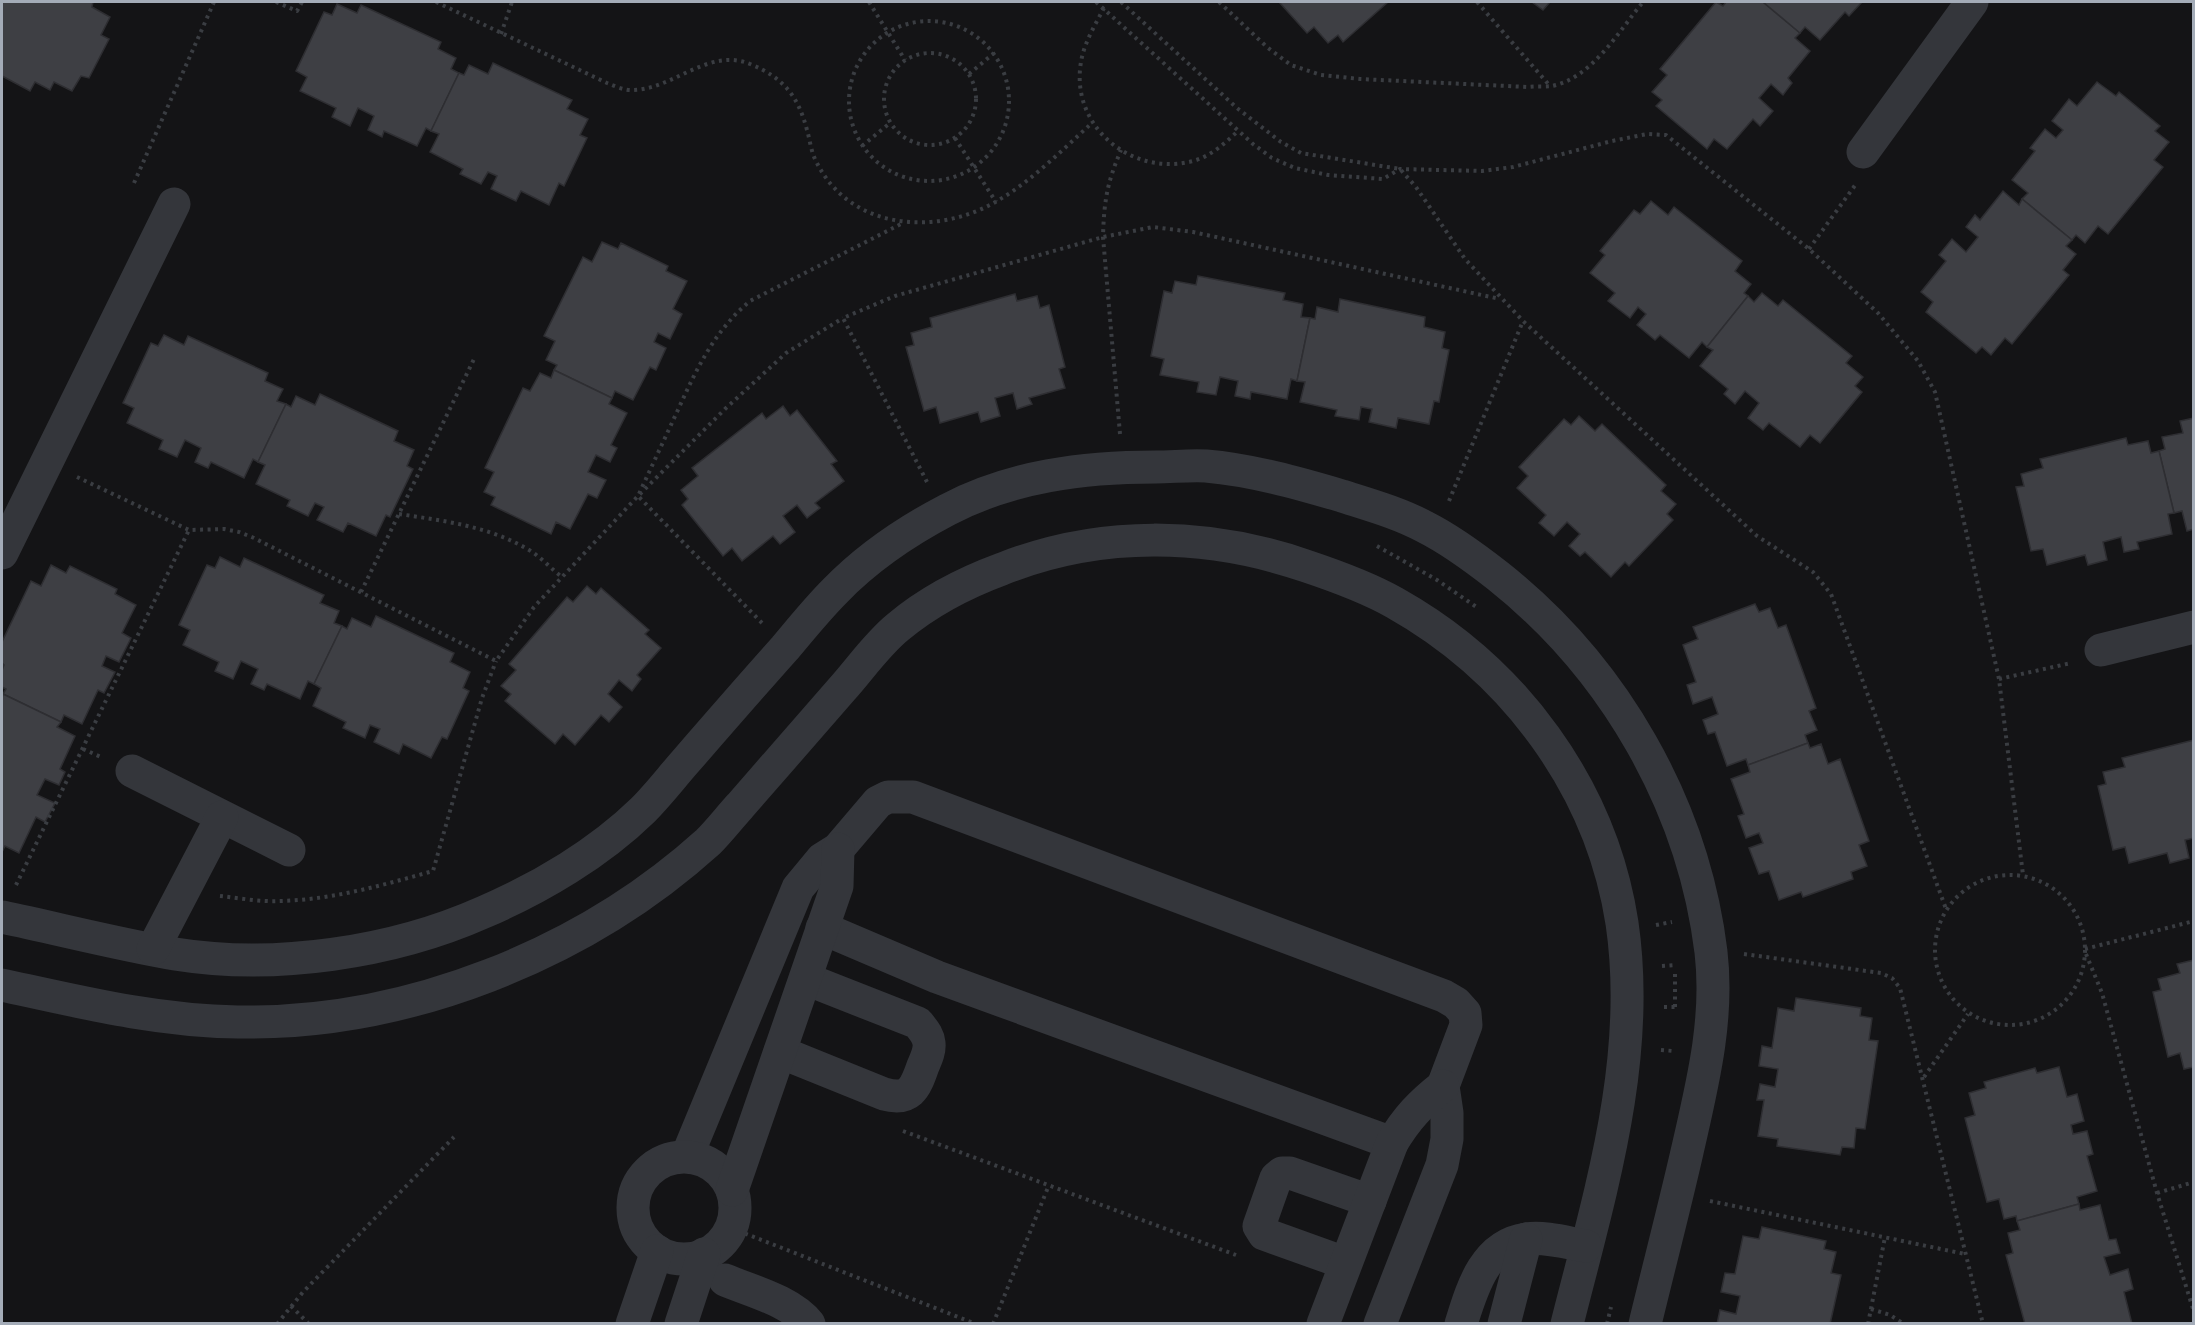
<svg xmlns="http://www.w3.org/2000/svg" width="2195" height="1325" font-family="Inter,sans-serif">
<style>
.building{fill:#3e3f44;stroke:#2e2e32;stroke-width:1.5}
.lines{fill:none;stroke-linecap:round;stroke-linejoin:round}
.path{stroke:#3a3d42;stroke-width:4;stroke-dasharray:3 4.5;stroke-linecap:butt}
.minor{stroke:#34363b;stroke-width:33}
</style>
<rect width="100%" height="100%" fill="#141416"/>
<g class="building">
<polygon points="2,2 93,2 92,7 110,17 101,35 109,39 89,78 81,76 72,91 54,82 50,90 35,82 30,91 2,76"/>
<polygon points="1279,2 1388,2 1343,42 1338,35 1328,43 1314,27 1307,33"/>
<polygon points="1532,2 1550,2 1543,10"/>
<polygon points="1716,2 1723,6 1726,2 1763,2 1800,33 1795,38 1810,51 1788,78 1792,83 1783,95 1771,84 1759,98 1773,111 1760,126 1753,119 1727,149 1714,139 1707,149 1656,106 1662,100 1652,92 1667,75 1660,69"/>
<polygon points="1763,2 1862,2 1849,16 1845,12 1820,40 1805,27 1800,33"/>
<polygon points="337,4 357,13 361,5 441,42 438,49 456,58 451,69 459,73 431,131 426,128 417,146 384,131 382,137 368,130 374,116 358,108 350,126 332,117 336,108 300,91 307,77 296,71 324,12 332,15"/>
<polygon points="493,63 572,100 567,109 588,119 580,135 587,138 564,186 559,183 549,205 521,191 516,201 491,189 497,176 488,172 481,184 460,174 463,169 430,152 439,134 431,131 459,73 464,75 469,65 488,74"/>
<polygon points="2097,82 2116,96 2119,92 2160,126 2155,131 2169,142 2154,160 2163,167 2108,234 2098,226 2085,243 2076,235 2072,240 2022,199 2028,193 2012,180 2035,151 2030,148 2045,129 2056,138 2063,130 2052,121 2069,99 2077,106"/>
<polygon points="2003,191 2019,205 2022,199 2072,240 2066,246 2076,254 2063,270 2069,275 2012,344 2005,338 1991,355 1982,347 1976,353 1926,312 1933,302 1921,292 1946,261 1939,255 1952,239 1966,252 1978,237 1966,227 1975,215 1980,220"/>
<polygon points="1651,201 1668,215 1674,207 1742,261 1735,271 1751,284 1744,293 1748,296 1707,347 1702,342 1689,358 1660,335 1655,340 1637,325 1646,314 1638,307 1630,318 1608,301 1615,293 1590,273 1605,255 1600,251 1634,210 1640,214"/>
<polygon points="602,242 618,249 621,243 668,266 666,271 687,281 673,309 682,314 670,339 658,333 654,342 666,348 656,370 650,367 633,400 615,391 612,398 554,370 557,365 546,360 555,341 544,336 583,257 592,262"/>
<polygon points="1198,276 1285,293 1283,300 1303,304 1301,317 1310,318 1297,381 1291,379 1287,399 1251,392 1250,399 1235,396 1238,381 1220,377 1216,395 1197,392 1199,382 1160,375 1164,359 1151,356 1164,291 1172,293 1175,281 1196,285"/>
<polygon points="1762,293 1778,306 1783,300 1852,356 1846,363 1863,377 1855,386 1862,392 1820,443 1810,435 1800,447 1769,423 1763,430 1748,418 1759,403 1745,391 1735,404 1724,394 1728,389 1700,366 1713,350 1707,347 1748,296 1754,302"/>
<polygon points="1015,294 1017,301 1037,296 1040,308 1049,305 1065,367 1059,369 1065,388 1029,398 1032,404 1017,409 1013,393 995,398 1000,416 981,422 978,412 940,423 936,407 924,411 906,347 914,345 911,333 932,327 930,318"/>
<polygon points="1340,299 1425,317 1424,327 1445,332 1442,348 1449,350 1439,402 1434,401 1429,424 1398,418 1396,428 1369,422 1372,409 1361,407 1359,420 1335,416 1337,410 1300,402 1305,382 1297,381 1310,318 1315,319 1317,307 1338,312"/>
<polygon points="164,335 184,345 188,336 268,373 265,381 283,389 277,401 286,404 258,462 253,459 244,478 211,462 208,468 195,462 201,448 185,440 177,457 159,449 163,440 127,423 134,408 123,403 151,343 158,346"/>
<polygon points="554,370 612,398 609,404 627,413 611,445 617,448 610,462 596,455 588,472 606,480 597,498 588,494 570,529 556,522 551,534 491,505 495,497 484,492 494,472 485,468 523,388 530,391 540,373 551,378"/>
<polygon points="320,394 398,431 394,441 414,450 407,466 413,469 390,517 386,515 376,536 348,523 343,532 317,520 324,507 315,503 308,516 287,506 290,500 256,484 265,465 258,462 286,404 291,407 296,396 315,405"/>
<polygon points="783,406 790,416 797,410 837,461 831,464 844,481 815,503 820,508 807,518 797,505 783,516 795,532 780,544 773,536 742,561 732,548 723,556 682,505 688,499 681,490 698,476 692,468 762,413 766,419"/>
<polygon points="1579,416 1595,431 1602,424 1666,485 1661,491 1676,504 1667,514 1673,520 1629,566 1625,562 1611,577 1585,552 1580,556 1569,546 1580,534 1567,522 1554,536 1539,523 1546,515 1517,488 1528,476 1519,467 1564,419 1571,425"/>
<polygon points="2194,418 2194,529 2187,531 2182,511 2174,513 2159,451 2165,449 2162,437 2183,433 2180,421"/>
<polygon points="2126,438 2128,445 2148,441 2151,453 2159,451 2174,513 2168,514 2172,534 2137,542 2139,549 2124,552 2121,537 2103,542 2107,560 2088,565 2085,555 2047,565 2043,549 2031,551 2016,487 2024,486 2021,474 2043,468 2040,459"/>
<polygon points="220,557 240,567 244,558 324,595 320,603 339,611 334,623 342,626 314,684 308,681 300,699 267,684 264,690 251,684 258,669 241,661 233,679 215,671 219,662 183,645 190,630 179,625 207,565 215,568"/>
<polygon points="51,565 66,573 70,566 117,589 115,594 136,605 122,633 131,638 119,662 106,656 102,666 115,672 104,693 98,690 82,724 64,715 61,722 3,694 6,689 2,687 2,670 4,665 2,663 2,642 31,581 41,586"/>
<polygon points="587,586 596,594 601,588 649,630 645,634 661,648 637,675 641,679 632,691 619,680 608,694 622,707 609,722 601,715 575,745 563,734 555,744 505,701 511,694 501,686 516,670 509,664 567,597 573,602"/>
<polygon points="1755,604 1759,612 1770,608 1778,628 1786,625 1816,708 1809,711 1817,730 1805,735 1808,743 1748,765 1746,759 1727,766 1715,732 1708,734 1703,720 1718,714 1712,697 1693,704 1687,685 1696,682 1683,645 1698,639 1693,627"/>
<polygon points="376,616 454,653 450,662 470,672 463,688 469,691 447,739 442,737 431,758 403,744 399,754 374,742 380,729 370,725 365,738 343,728 346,722 313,706 321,688 314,684 342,626 347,629 352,618 371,627"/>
<polygon points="3,694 61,722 57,727 75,736 60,769 65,772 59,785 45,779 37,795 55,803 45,822 36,817 19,853 5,846 2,852 2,698"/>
<polygon points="2194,740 2194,838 2185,840 2189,858 2170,863 2167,853 2129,863 2125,847 2113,850 2098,786 2106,784 2103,772 2125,767 2122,758"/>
<polygon points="1808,743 1810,748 1821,744 1828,764 1840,759 1869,841 1859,845 1867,866 1851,872 1853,879 1803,897 1801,892 1779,900 1769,871 1759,874 1749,848 1763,843 1759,833 1746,838 1738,816 1744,814 1731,779 1750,772 1748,765"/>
<polygon points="2194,960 2194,1067 2184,1069 2180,1053 2168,1057 2153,992 2161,990 2158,979 2180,973 2177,964"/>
<polygon points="1796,998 1861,1008 1860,1016 1872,1018 1869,1040 1878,1041 1865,1129 1856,1128 1854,1148 1842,1147 1840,1155 1777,1146 1778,1139 1758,1136 1764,1100 1757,1100 1760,1084 1775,1087 1778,1069 1759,1066 1762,1046 1772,1048 1778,1008 1794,1011"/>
<polygon points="2059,1067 2067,1097 2077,1094 2084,1121 2071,1125 2073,1134 2087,1131 2093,1154 2087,1156 2097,1191 2077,1197 2079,1204 2017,1221 2016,1216 2004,1219 1999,1199 1987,1202 1965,1118 1975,1115 1969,1093 1986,1088 1984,1082 2035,1068 2037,1073"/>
<polygon points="2079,1204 2080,1210 2100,1205 2109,1240 2116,1239 2120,1253 2104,1257 2110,1275 2128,1269 2133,1289 2124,1292 2132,1324 2025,1324 2006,1255 2013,1253 2008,1233 2020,1230 2017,1221"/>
<polygon points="1762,1227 1826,1241 1824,1249 1836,1252 1831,1273 1841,1275 1830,1324 1717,1324 1720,1310 1736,1314 1740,1296 1721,1292 1725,1273 1735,1274 1743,1236 1759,1239"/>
</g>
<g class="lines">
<g class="path">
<polyline points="276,2 297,11 302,2"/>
<path d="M436,2l171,81c8,3 18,8 26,7 41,-1 76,-43 117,-26 34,14 48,32 57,66 3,10 4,22 9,31 33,69 120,76 181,40 35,-20 65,-51 95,-78"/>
<polyline points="869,2 905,60"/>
<polyline points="1096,2 1253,144 1272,158 1295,168 1328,175 1383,179 1400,169 1482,171 1513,167 1612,141 1647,134 1666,135 1809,249 1878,313 1918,361 1935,392 1999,679 2023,875"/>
<polyline points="1121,2 1237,108 1281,142 1301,153 1400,169 1416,187 1465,259 1523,321 1757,536 1813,572 1831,594 1946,909"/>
<path d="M1219,2l49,46 23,17 30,10 39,4 168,8c8,-1 17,0 24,-1 40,-8 67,-55 91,-84"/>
<polyline points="1477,2 1550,86"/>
<path d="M1104,8c-9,17 -20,35 -23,54 -11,63 48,113 108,100 20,-4 35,-18 49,-31"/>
<circle cx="929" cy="101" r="80"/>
<polyline points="501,34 512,2"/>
<circle cx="930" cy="99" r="46"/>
<polyline points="969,74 994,53"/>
<polyline points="955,138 996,202"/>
<polyline points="862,146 890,123"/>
<polyline points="134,183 214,2"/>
<polyline points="1809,249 1856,184"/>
<path d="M1120,434l-17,-197c1,-36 4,-54 18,-87"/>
<polyline points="77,477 189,530 224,529 239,532 254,538 496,661 534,607 638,496 725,409 786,353 843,318"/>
<polyline points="927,482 843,318 895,296 1103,237 1153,227 1193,232 1500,299"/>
<polyline points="1449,501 1523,321"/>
<path d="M399,514c45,7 90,12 130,36 12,7 22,19 33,27"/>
<polyline points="1377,546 1437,580 1478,608"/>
<polyline points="361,592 474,359"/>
<path d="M762,623l-124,-127c13,-28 26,-56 39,-84 19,-42 37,-81 73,-111l151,-77"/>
<polyline points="1999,679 2071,663"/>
<polyline points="83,749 101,757"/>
<circle cx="2010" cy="950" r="75"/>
<polyline points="16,885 189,530"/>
<path d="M220,896c19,2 40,6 59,5 53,-1 104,-16 154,-30l49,-173 14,-37"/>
<polyline points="1656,925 1672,922"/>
<polyline points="2085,949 2194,921"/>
<polyline points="1744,954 1881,973 1892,978 1900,988 1983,1324"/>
<polyline points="2086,954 2102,993 2157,1193 2194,1312"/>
<polyline points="1662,966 1675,965"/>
<polyline points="1664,1007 1675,1007"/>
<polyline points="1675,1007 1675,972"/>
<polyline points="1661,1050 1673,1051"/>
<polyline points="1924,1077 1968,1014"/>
<polyline points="903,1131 1236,1255"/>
<polyline points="2157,1193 2194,1182"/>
<polyline points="1710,1201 1965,1254"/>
<polyline points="731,1228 976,1324"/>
<polyline points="291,1306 309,1324"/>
<polyline points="1871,1309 1890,1315 1904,1324"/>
<polyline points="277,1324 303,1292 454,1137"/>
<polyline points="993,1324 1049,1185"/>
<polyline points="1607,1324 1611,1307"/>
<polyline points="1868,1324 1885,1237"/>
</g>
<g class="minor">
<polyline points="1863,152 1972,2"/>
<polyline points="2,553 174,204"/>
<polyline points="2101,650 2194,627"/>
<polyline points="132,771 289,850"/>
<path d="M2,917c57,12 115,27 173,37 99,16 217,-1 309,-42 56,-24 115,-59 159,-102 15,-15 28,-32 42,-48 33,-38 66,-76 100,-114 16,-19 32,-39 50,-57 31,-32 72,-60 112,-81 64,-34 137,-43 209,-43 16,0 34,-2 50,-1 46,4 92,17 136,30 28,9 57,17 83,31 26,13 50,31 73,49 116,92 195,229 213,376 8,68 -9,134 -24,200 -13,57 -28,114 -42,172"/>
<polyline points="822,928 937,977 1392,1143"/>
<polyline points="153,949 222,817"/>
<path d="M2,985c78,17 155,36 236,37 168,3 345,-67 470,-180 11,-11 21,-24 32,-36 34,-39 68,-78 102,-117 18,-20 35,-45 56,-62 31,-26 66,-44 104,-58 98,-39 205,-37 304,-3 30,10 61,21 89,37 119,67 206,184 227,320 20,136 -22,270 -55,401"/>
<path d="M780,1052l104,42c26,7 31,-5 39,-28 3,-7 7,-15 6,-23 -1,-9 -6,-13 -11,-20l-112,-44"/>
<polyline points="687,1156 798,888 822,859 838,849 878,802 888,797 913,797 1444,996 1456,1003 1465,1013 1466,1025 1443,1086 1447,1113 1447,1139 1442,1165 1380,1324"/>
<circle cx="684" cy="1208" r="51"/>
<polyline points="732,1190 837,886 838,849"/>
<polyline points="1345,1263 1264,1234 1259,1226 1276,1178 1282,1173 1290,1173 1370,1201"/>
<path d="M725,1280c26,11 66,21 84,44"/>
<polyline points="632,1324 657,1251"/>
<polyline points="681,1324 704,1254"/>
<path d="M1323,1324l69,-181c14,-24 29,-40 51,-57"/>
<path d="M1461,1324c11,-35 23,-79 65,-85 19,-3 42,4 60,7"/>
<polyline points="1504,1324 1526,1239"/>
</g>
</g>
<rect width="2195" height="1325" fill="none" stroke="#a4acb8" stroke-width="6"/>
</svg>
